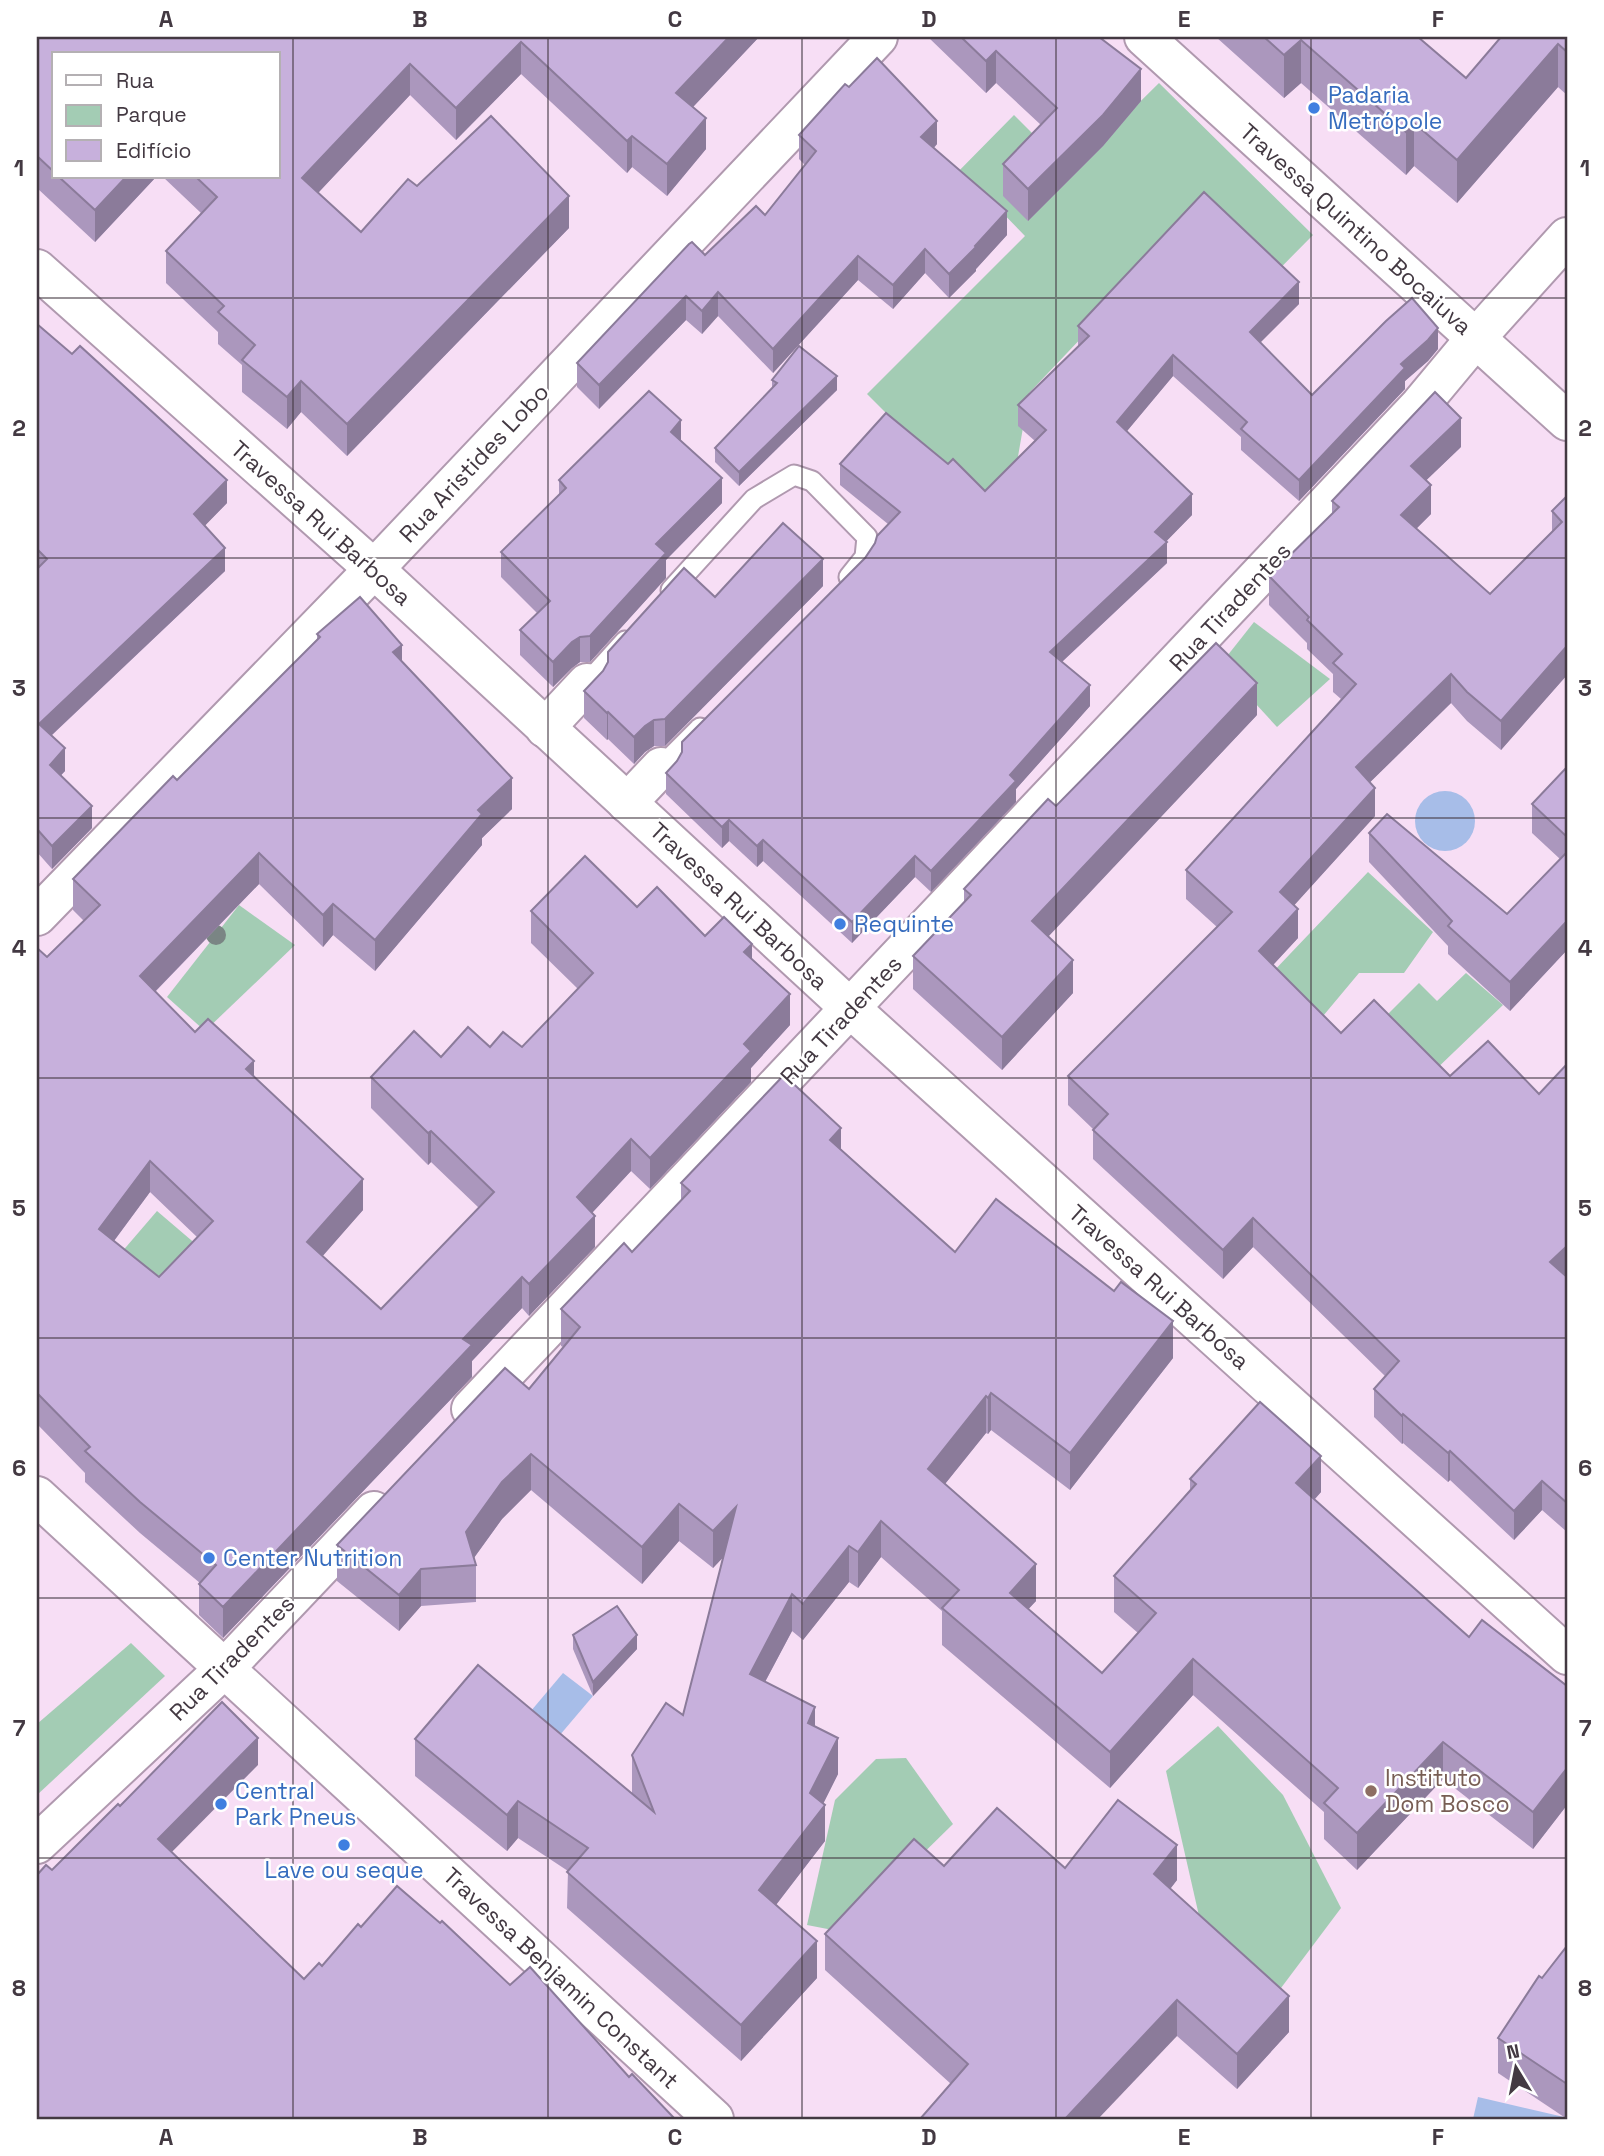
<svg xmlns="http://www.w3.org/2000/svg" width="1604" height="2156" font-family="'Space Grotesk',sans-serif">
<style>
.green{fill:#a3ccb4}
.water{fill:#a7bde8}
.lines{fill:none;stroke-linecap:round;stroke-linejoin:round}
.lane-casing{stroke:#b099af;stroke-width:23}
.street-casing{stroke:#b099af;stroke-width:42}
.secondary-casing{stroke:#b099af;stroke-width:42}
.lane{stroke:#fff;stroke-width:19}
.street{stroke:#fff;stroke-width:38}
.secondary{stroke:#fff;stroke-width:38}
.tree{fill:#7a8584}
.wall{fill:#ab97bd;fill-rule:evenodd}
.shaded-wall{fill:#8b7b9a}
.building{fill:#c7b0dc;stroke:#8b7b9a;stroke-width:2;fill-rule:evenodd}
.grid{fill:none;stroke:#433942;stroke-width:2;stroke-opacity:0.55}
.shop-dot{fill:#3f7fe0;stroke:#fff;stroke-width:2.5}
.education-dot{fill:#8d6e63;stroke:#fff;stroke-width:2.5}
.labels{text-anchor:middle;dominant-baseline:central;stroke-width:5;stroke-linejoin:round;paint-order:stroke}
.shop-label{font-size:23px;fill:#366cbe;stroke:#fff;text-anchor:start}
.street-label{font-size:23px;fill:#433942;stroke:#fff}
.education-label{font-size:23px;fill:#785e54;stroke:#fff;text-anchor:start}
.neatline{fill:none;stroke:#433942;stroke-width:2.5}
.grid-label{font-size:23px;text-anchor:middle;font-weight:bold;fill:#433942}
</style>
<rect width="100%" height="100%" fill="#f7def5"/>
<g class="green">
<polygon points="1159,83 1313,235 1211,338 1201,212 1029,393 1016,468 978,505 867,394 1025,236 991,201 947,183 1014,115 1070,171"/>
<polygon points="1254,622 1330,679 1277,727 1220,665"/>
<polygon points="1368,872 1433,932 1404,973 1359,973 1313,1028 1269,976"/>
<polygon points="239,905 295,945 205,1031 167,997"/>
<polygon points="1466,973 1503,1005 1381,1122 1371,1031 1419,983 1437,1001"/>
<polygon points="157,1211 198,1246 168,1283 102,1275"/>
<polygon points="131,1643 165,1676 37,1795 37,1724"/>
<polygon points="1218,1726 1283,1795 1341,1908 1281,1988 1205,1942 1166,1771"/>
<polygon points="906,1758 953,1824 843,1932 807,1925 835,1800 876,1759"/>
</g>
<g class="water">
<circle cx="1445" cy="821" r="30"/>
<polygon points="563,1673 593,1696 554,1742 525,1718"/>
<polygon points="1478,2097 1564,2117 1563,2119 1473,2119"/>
</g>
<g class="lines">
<g class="lane-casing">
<g id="lane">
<polyline points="671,590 754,499 794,475 812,481 867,537 865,557 849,577"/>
<polyline points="587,683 625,641"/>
<polyline points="661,767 700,728"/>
</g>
</g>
<g class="street-casing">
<g id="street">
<polyline points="1144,37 1567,421"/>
<polyline points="37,269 374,569 851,1009 1567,1655"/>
<polyline points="545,728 587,683"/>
<polyline points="627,803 661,767"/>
<polyline points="37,916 374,569 878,37"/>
<polyline points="37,1496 714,2119"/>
</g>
</g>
<g class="secondary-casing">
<g id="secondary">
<polyline points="471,1409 1420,405 1475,339 1567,237"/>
<polyline points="37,1844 224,1669 374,1511"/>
</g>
</g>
<use href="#lane" class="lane"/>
<use href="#street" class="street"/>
<use href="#secondary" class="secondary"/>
</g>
<circle class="tree" cx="216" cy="935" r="10"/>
<g class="wall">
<polygon points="37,37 759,37 693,107 706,149 667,196 632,167 627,173 521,74 456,140 410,95 318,193 361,232 417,186 569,228 347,456 301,412 287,429 242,392 242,365 218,344 218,332 166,283 166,251 201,213 163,177 278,177 54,54 54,177 156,177 95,242 37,188"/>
<polygon points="928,37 1099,37 1141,101 1103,146 1028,221 1003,196 1003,164 1041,125 996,83 986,93"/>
<polygon points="1216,37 1418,37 1466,78 1501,37 1500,37 1567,37 1567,95 1558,87 1457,203 1414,166 1406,175 1301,83 1284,98"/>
<polygon points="849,87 937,144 934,148 1007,235 976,269 976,271 949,298 925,273 893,309 858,280 773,373 718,316 702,334 686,320 599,409 577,387 577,363 705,255 765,215 805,165 799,159 799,135"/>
<polygon points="1299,304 1260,342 1312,395 1438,349 1428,361 1405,381 1405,389 1404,390 1299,501 1241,450 1241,437 1173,376 1127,431 1192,515 1166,541 1167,563 1062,662 1090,706 1016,789 1016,802 931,892 915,877 852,943 763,861 757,867 729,841 722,848 666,794 666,773 865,558 888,524 840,485 840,464 948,464 985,491 1035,441 1018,426 1018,405 1078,346 1078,326"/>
<polygon points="37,324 227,503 204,526 225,571 51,736 65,771 61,775 92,828 52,869 37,852"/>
<polygon points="772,380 837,390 739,486 715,462 715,448 772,388"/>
<polygon points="681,441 722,503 666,560 666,578 590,662 580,662 572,668 553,687 520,655 520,630 537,613 501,577 501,552 559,495 559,480"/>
<polygon points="1461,447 1426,480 1431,514 1416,529 1490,594 1552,532 1552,511 1567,496 1567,675 1501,750 1467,721 1451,703 1370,782 1375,816 1294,905 1298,938 1273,965 1567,1275 1566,1276 1567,1277 1567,1532 1542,1510 1514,1540 1450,1480 1448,1482 1403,1443 1402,1444 1374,1417 1374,1389 1385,1376 1253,1247 1223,1279 1093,1159 1093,1129 1068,1105 1068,1076 1217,927 1186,899 1186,870 1341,699 1333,692 1333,674 1307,649 1307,643 1269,605 1269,576 1332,514 1332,501"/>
<polygon points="823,586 665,746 654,746 645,752 634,764 608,739 607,740 584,718 584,691 715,597"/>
<path d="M317,634l85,28 110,147 -30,29v7l-107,126 -42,-36 -10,12 -64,-63 -104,108 40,40 59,45 109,133 -41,46 59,53 98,-101 -48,-46 -3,3 -57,-57v-31l70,-20 49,-10h32l56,-58 -47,-46v-32l106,-4 68,29 47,23 38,66 -39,43v14l-101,107 -19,-18 -39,42 3,34 -66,69 -7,-8 -50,53v16l-249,261 -24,-23v-31l1,-1 -60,-50 -55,-51v-9l-48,-49v-476l10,9 37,-36 -11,-11v-31l104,-99 140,-140zM150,1192l47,45 -38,40 -45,-36z"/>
<polygon points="1257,715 1048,936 1073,993 1002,1070 913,989 913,956 964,903 964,889 1056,806"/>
<polygon points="1567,767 1567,950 1510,1011 1448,954 1448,946 1369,862 1369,833 1507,914 1560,859 1532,833 1532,804"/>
<polygon points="841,1149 955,1252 1173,1358 1070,1490 991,1430 988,1434 986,1433 945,1484 1036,1601 1028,1609 1102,1673 1138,1633 1114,1612 1114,1576 1190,1490 1190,1479 1321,1492 1314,1500 1469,1637 1567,1686 1567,1805 1533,1849 1443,1779 1357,1870 1324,1839 1324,1812 1193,1695 1110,1788 942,1645 942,1611 881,1557 858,1588 849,1582 803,1640 792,1631 765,1682 815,1727 838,1774 823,1804 825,1841 776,1905 817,1978 741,2061 567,1908 568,1871 518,1838 507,1851 415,1776 415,1739 632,1793 632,1755 683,1715 723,1557 713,1568 679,1541 642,1584 531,1490 502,1519 474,1558 476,1565 476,1602 421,1606 399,1631 337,1581 337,1545 529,1389 563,1347 561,1346 561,1309 632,1252 681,1200 681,1183"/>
<polygon points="573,1635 637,1649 593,1696 573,1649"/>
<polygon points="944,1866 1065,1868 1177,1880 1170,1889 1289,2032 1237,2089 1177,2036 951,2084 825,1970 825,1934"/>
<polygon points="1567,1946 1567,2119 1498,2073 1498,2038"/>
</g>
<g class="shaded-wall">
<polygon points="729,37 759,37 676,125 676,93"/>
<polygon points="1301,40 1301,83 1284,98 1284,55"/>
<polygon points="521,42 521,74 456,140 456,108"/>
<polygon points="1558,44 1558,87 1457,203 1457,160"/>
<polygon points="996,51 996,83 986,93 986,61"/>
<polygon points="410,64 410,95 302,210 302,178"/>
<polygon points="1141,69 1141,101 1103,146 1028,221 1028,189"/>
<polygon points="706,118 706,149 667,196 667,164"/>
<polygon points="937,121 937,144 921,161 921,137"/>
<polygon points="1414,123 1414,166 1406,175 1406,132"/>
<polygon points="632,136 632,167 627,173 627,141"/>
<polygon points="126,177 156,177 95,242 95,210"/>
<polygon points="569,196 569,228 347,456 347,424"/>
<polygon points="1007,211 1007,235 976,269 976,271 949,298 949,274"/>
<polygon points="925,249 925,273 893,309 893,285"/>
<polygon points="858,256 858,280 773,373 773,349"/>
<polygon points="1299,282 1299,304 1250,353 1250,332"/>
<polygon points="718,292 718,316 702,334 702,311"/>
<polygon points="686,296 686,320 599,409 599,385"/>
<polygon points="1438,328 1438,349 1428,361 1405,381 1405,389 1404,390 1299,501 1299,480 1401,364"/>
<polygon points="1173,355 1173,376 1117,443 1117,422"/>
<polygon points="837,376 837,390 739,486 739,472"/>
<polygon points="301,381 301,412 287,429 287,397"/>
<polygon points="1461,418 1461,447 1411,495 1411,466"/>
<polygon points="681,420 681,445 671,432"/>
<polygon points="722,478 722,503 666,560 666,578 590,662 590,636 656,544"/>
<polygon points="227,480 227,503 194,537 194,514"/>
<polygon points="1431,485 1431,514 1401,544 1401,515"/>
<polygon points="1192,494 1192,515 1155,553 1155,532"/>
<polygon points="1167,542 1167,563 1050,673 1050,652"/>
<polygon points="225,548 225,571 39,747 39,724"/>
<polygon points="823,559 823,586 665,746 665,719"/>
<polygon points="580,637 580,662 572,668 553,687 553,662 572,642"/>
<polygon points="402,645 402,676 393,652"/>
<polygon points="1567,646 1567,675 1501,750 1501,721"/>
<polygon points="1451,674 1451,703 1356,796 1356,767"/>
<polygon points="1257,683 1257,715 1032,954 1032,921"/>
<polygon points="1090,685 1090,706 1016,789 1016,802 931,892 931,871 1010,775"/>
<polygon points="608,712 608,739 607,740 607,713"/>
<polygon points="654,720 654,746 645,752 634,764 634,737 645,726"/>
<polygon points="65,748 65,771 50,787 50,765"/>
<polygon points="512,778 512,809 482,838 482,845 375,971 375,940 478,810"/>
<polygon points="1375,788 1375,816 1280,921 1280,892"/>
<polygon points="92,806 92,828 52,869 52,846"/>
<polygon points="729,820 729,841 722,848 722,827"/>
<polygon points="763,840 763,861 757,867 757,846"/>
<polygon points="259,853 259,884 140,1007 140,976"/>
<polygon points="915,856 915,877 852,943 852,922"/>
<polygon points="333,904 333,935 323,947 323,915"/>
<polygon points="1298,909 1298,938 1259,980 1259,951"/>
<polygon points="1567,921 1567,950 1510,1011 1510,982"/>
<polygon points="752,944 752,975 744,952"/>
<polygon points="1073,960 1073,993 1002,1070 1002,1037"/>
<polygon points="790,994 790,1025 751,1068 751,1082 650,1189 650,1158 744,1044"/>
<polygon points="254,1061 254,1092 246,1069"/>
<polygon points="841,1128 841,1165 830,1140"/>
<polygon points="431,1131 431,1162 428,1165 428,1133"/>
<polygon points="631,1139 631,1171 577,1229 577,1197"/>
<polygon points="150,1161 150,1192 99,1261 99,1229"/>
<polygon points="363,1179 363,1210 307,1274 307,1242"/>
<polygon points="595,1216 595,1247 529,1316 529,1284"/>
<polygon points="1253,1218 1253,1247 1223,1279 1223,1250"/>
<polygon points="1567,1246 1567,1275 1550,1291 1550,1262"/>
<polygon points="522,1277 522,1308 472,1361 472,1377 223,1638 223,1607 463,1339"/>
<polygon points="1173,1321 1173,1358 1070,1490 1070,1453"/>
<polygon points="991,1393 991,1430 988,1434 988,1398"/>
<polygon points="986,1396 986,1433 928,1505 928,1469"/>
<polygon points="1403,1414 1403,1443 1402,1444 1402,1416"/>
<polygon points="1450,1451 1450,1480 1448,1482 1448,1453"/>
<polygon points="531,1454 531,1490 502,1519 468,1566 466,1532 502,1482"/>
<polygon points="1321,1456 1321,1492 1296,1520 1296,1483"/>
<polygon points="1542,1481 1542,1510 1514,1540 1514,1511"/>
<polygon points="679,1504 679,1541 642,1584 642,1547"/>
<polygon points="736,1507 736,1544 713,1568 713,1531"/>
<polygon points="881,1521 881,1557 858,1588 858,1552"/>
<polygon points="849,1546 849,1582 803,1640 803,1604"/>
<polygon points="1036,1564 1036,1601 1010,1629 1010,1593"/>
<polygon points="421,1569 421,1606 399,1631 399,1595"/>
<polygon points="792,1594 792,1631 750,1710 750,1674"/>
<polygon points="637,1635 637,1649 593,1696 593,1682"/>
<polygon points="1193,1659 1193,1695 1110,1788 1110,1752"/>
<polygon points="815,1707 815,1744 808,1723"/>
<polygon points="258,1738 258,1765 158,1866 158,1839"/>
<polygon points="838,1738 838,1774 818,1814 825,1805 825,1841 759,1927 759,1890 810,1793"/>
<polygon points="1443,1742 1443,1779 1357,1870 1357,1833"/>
<polygon points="1567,1768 1567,1805 1533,1849 1533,1812"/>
<polygon points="518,1801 518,1838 507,1851 507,1815"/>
<polygon points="1177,1845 1177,1880 1154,1910 1154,1874"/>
<polygon points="817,1941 817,1978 741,2061 741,2025"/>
<polygon points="1289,1996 1289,2032 1237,2089 1237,2054"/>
<polygon points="1177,2000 1177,2036 1098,2119 1065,2119"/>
</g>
<g class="building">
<polygon points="37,37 729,37 676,93 706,118 667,164 632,136 627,141 521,42 456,108 410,64 302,178 361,232 408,179 417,186 491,116 569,196 347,424 301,381 287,397 242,360 255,345 218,312 224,306 166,251 217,197 196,177 278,177 278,54 54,54 54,172 37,156"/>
<polygon points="961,37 1099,37 1141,69 1103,115 1028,189 1003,164 1057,108 996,51 986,61"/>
<polygon points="1264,37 1418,37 1466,78 1501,37 1567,37 1567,52 1558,44 1457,160 1414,123 1406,132 1301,40 1284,55"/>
<polygon points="877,58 937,121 921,137 1007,211 975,246 976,247 949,274 925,249 893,285 858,256 773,349 718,292 702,311 686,296 599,385 577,363 689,244 692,242 705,255 756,206 765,215 816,151 799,135 845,84 849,87"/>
<polygon points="59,177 126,177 95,210"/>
<polygon points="1204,192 1299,282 1250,332 1312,395 1386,321 1412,298 1438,328 1428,340 1401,364 1405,368 1404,369 1299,480 1241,429 1247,422 1173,355 1117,422 1192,494 1155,532 1167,542 1050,652 1090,685 1010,775 1016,781 931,871 915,856 852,922 763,840 757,846 729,820 722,827 666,773 677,761 682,752 682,742 865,558 875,543 877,536 900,512 840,464 886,413 948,464 953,459 985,491 1046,430 1018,405 1089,336 1078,326"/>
<polygon points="37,324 72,354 80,346 227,480 194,514 225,548 39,724 65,748 50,765 92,806 52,846 37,829 37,569 47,559 37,549"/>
<polygon points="799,346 837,376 739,472 715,448 777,383 772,380"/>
<polygon points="649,391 681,420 671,432 722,478 656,544 666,553 590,636 580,637 572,642 553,662 520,630 550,601 501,552 566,488 559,480"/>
<polygon points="1435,392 1461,418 1411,466 1431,485 1401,515 1490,594 1562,522 1552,511 1567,496 1567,646 1501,721 1467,692 1451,674 1356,767 1375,788 1280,892 1298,909 1259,951 1341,1033 1374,1000 1450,1076 1488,1041 1539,1094 1567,1064 1567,1246 1550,1262 1567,1277 1567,1503 1542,1481 1514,1511 1450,1451 1448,1453 1403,1414 1402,1416 1374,1389 1399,1361 1253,1218 1223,1250 1093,1130 1108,1114 1068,1076 1232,912 1186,870 1356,684 1333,663 1342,654 1307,620 1309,617 1269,576 1339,507 1332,501"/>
<polygon points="783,523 823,559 665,719 654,720 645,726 634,737 608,712 607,713 584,691 603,671 608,662 608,652 684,568 715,597"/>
<path d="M360,597l42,48 -9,7 119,126 -34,32 4,4 -107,126 -42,-36 -10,11 -64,-62 -119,123 55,56 13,-13 46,42 -8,8 117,110 -56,63 74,67 113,-117 -63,-61 -3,2 -57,-56 43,-46 27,26 27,-30 22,20 13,-15 19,15 71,-74 -62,-62 54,-55 52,51 20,-20 48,49 19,-19 28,27 -8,8 46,42 -46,50 7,7 -101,107 -19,-19 -54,58 18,19 -66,68 -7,-7 -59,62 9,6 -249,262 -24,-23 17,-19 -76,-63 -55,-51 5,-4 -53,-54v-445l10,9 53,-52 -27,-26 100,-103 4,4 143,-143 -3,-3zM150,1161l63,60 -54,56 -60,-48z"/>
<polygon points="1216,643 1257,683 1032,921 1073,960 1002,1037 913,956 971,895 964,889 1048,799 1056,806"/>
<polygon points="1567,767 1567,837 1532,804"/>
<polygon points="1387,814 1507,914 1567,852 1567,921 1510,982 1448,926 1452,921 1369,833"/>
<polygon points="784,1075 841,1128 830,1140 955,1252 996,1199 1114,1291 1121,1282 1173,1321 1070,1453 991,1393 988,1398 986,1396 928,1469 1036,1564 1010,1593 1102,1673 1156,1613 1114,1576 1196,1484 1190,1479 1260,1402 1321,1456 1296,1483 1469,1637 1482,1620 1567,1686 1567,1768 1533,1812 1443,1742 1357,1833 1324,1803 1338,1788 1193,1659 1110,1752 942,1608 959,1590 881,1521 858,1552 849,1546 803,1604 792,1594 750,1674 815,1707 808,1723 838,1738 810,1793 825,1805 759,1890 817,1941 741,2025 567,1872 588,1848 518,1801 507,1815 415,1739 478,1665 654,1812 632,1755 666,1703 683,1715 736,1507 713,1531 679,1504 642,1547 531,1454 502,1482 466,1532 476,1565 421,1569 399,1595 337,1545 505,1368 529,1389 580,1327 561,1309 624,1243 632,1252 690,1191 681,1183"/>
<polygon points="617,1606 637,1635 593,1682 573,1635"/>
<polygon points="222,1702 258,1738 158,1839 304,1979 319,1963 322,1966 358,1924 361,1927 397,1886 440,1923 442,1921 510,1985 530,1967 629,2077 632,2074 675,2119 37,2119 37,1875 46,1865 52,1870 118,1804 120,1806"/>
<polygon points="1118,1800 1177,1845 1154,1874 1289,1996 1237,2054 1177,2000 1065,2119 920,2119 968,2064 825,1934 914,1839 944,1866 997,1808 1065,1868"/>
<polygon points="1567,1946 1567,2084 1498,2038 1539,1976 1542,1978"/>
</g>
<path class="grid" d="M293,37v2082M548,37v2082M802,37v2082M1056,37v2082M1311,37v2082M37,298h1530M37,558h1530M37,818h1530M37,1078h1530M37,1338h1530M37,1598h1530M37,1858h1530"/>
<g class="shop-dot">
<circle cx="1314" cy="108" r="7"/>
<circle cx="840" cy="924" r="7"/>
<circle cx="209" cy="1558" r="7"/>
<circle cx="221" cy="1804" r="7"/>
<circle cx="344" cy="1845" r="7"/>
</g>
<circle class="education-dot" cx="1371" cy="1791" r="7"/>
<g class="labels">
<g class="shop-label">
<text x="1328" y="95">Padaria<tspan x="1328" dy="26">Metrópole</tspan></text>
<text x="854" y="924">Requinte</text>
<text x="223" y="1558">Center Nutrition</text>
<text x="235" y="1791">Central<tspan x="235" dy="26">Park Pneus</tspan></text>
<text x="344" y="1870" text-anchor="middle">Lave ou seque</text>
</g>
<g class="street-label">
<text transform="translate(1356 229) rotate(42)">Travessa Quintino Bocaiuva</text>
<text transform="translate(474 463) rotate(-47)">Rua Aristides Lobo</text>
<text transform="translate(321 523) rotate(42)">Travessa Rui Barbosa</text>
<text transform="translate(1230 607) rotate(-47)">Rua Tiradentes</text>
<text transform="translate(739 906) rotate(43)">Travessa Rui Barbosa</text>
<text transform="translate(841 1020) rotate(-47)">Rua Tiradentes</text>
<text transform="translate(1159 1287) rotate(42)">Travessa Rui Barbosa</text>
<text transform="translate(232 1658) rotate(-45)">Rua Tiradentes</text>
<text transform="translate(561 1978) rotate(43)">Travessa Benjamin Constant</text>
</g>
<g class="education-label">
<text x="1385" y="1778">Instituto<tspan x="1385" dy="26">Dom Bosco</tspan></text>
</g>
</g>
<rect width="1604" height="2156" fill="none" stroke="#ffffff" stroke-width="77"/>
<rect x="52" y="52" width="228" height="126" fill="#ffffff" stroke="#b4b0b3" stroke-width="2"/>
<rect x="66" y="75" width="35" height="10" fill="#ffffff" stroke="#b4b0b3" stroke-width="2"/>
<text x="116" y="88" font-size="21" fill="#433942">Rua</text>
<rect x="66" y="105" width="35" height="21" fill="#a3ccb4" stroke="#b4b0b3" stroke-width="2"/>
<text x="116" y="122" font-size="21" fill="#433942">Parque</text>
<rect x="66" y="140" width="35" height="21" fill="#c7b0dc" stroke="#b4b0b3" stroke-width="2"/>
<text x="116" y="158" font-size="21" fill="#433942">Edifício</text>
<g transform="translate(1516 2068) rotate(350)" stroke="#ffffff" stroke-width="5" paint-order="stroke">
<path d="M0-5L12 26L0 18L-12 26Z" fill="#433942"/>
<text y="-10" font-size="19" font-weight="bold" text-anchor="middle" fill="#433942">N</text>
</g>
<rect x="38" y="38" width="1528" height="2080" class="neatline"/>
<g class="grid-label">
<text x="166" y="27">A</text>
<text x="420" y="27">B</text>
<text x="675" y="27">C</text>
<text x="929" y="27">D</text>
<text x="1184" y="27">E</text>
<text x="1438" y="27">F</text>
<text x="19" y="176">1</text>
<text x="1585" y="176">1</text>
<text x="19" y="436">2</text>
<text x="1585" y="436">2</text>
<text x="19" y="696">3</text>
<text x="1585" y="696">3</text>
<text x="19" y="956">4</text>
<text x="1585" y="956">4</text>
<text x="19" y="1216">5</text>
<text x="1585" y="1216">5</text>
<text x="19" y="1476">6</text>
<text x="1585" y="1476">6</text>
<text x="19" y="1736">7</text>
<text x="1585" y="1736">7</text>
<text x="19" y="1996">8</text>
<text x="1585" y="1996">8</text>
<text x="166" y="2145">A</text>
<text x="420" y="2145">B</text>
<text x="675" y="2145">C</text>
<text x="929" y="2145">D</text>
<text x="1184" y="2145">E</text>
<text x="1438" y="2145">F</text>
</g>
</svg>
